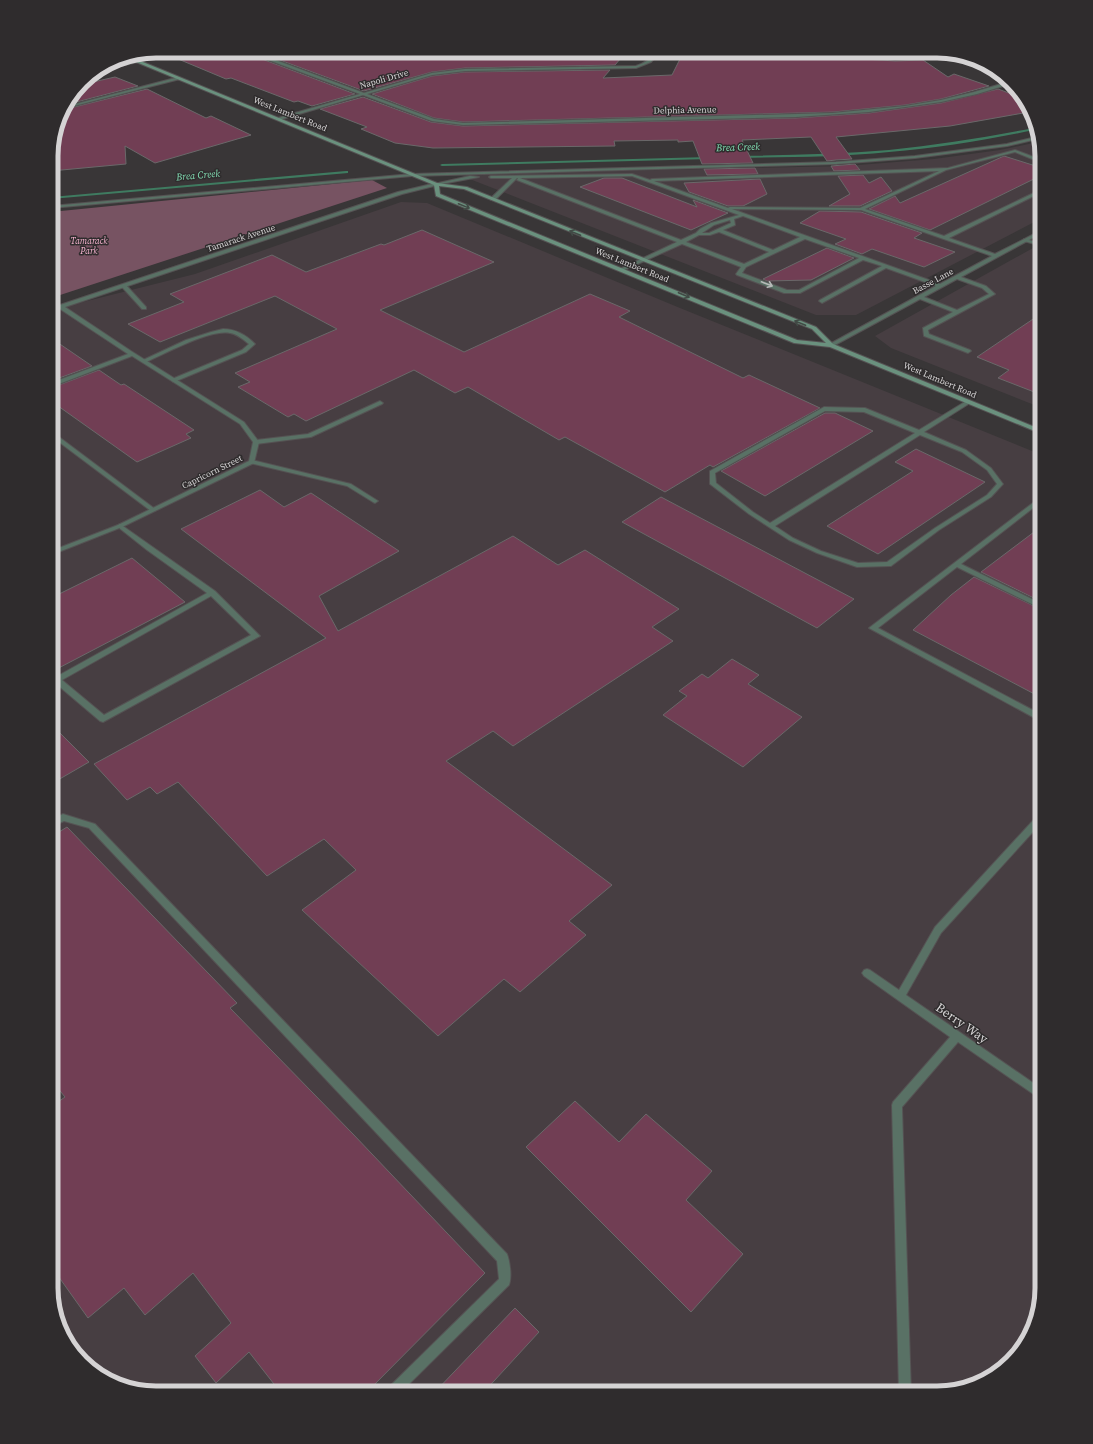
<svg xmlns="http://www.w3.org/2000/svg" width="1093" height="1444" font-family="'Source Serif 4',serif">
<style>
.built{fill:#473e42}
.green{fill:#775362}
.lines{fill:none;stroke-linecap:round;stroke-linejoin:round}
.stream{fill:#3f7b60;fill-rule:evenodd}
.building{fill:#713e54;stroke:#6a6869}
.service-casing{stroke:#555253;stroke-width:2}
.minor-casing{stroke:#555253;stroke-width:2}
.secondary-casing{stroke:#555253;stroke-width:2}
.service{fill:#597165;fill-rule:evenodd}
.minor{fill:#597165;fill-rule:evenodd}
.secondary{fill:#6a917e;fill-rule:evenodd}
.oneway{stroke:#414a45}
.oneway2{stroke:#b6bab8}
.labels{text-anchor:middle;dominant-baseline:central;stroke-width:3;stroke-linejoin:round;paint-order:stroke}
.far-street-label{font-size:9px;fill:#d5d3d4;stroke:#2f2c2d}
.far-park-label{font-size:9px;font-style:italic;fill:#f9b5d1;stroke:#2f2c2d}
.far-water-label{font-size:10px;font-style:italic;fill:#82ddb3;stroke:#2f2c2d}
.near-street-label{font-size:13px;fill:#d5d3d4;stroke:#2f2c2d}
.rim{fill:none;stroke:#d5d3d4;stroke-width:5}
</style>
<rect width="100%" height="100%" fill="#393637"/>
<g class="built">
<polygon points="1038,142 1042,156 1042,218 856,315 816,315 462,176 470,174 846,166 934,159 1000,150"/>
<polygon points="401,202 427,203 680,308 1042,455 1042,1289 1028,1340 995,1375 938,1393 155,1393 104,1379 69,1346 51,1288 51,310 195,274"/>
<polygon points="1042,243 1042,408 891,348 875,336"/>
</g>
<polygon class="green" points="372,180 387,188 51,298 51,212"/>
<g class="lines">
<g class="stream">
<path d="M1034,128v2c-48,10 -96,18 -145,22 -49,5 -99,5 -149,6l-2,-1 2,-1c50,-1 100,-2 149,-6 49,-5 97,-13 145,-22z"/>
<polygon points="709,157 710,157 710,159 442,166 440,165 442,164"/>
<polygon points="346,171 348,171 348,173 51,199 51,197"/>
</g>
</g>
<g class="building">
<polygon points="159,51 256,51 262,59 355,94 312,106 298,101 294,102 231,78 226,79"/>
<polygon points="263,51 383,51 387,56 394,55 398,58 447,53 447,51 627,51 615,65 465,68 432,72 364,91 266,55"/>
<polygon points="684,51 744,51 895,61 923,60 948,77 954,74 989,86 941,99 905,105 833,112 463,122 434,118 372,94 432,76 465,72 610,70 603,78 672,75"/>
<polygon points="115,77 138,86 65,105 80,85"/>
<polygon points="147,89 206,118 211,116 251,135 155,163 125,146 126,164 51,171 51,149 62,110"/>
<polygon points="998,89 1025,99 1029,112 950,126 836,137 852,159 836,160 827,161 811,137 742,140 753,163 702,164 693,141 678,142 678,140 614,141 615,146 433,148 395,143 361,129 367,127 320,109 363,97 431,122 463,126 796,118 869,113 941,103"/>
<polygon points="1004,156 1042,168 1042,175 930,230 869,209 895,196 900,203"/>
<polygon points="855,164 860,170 834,171 831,166"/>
<polygon points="755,168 758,174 707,175 704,169"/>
<polygon points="863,175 869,183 881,177 892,191 860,206 829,206 850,194 838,176"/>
<polygon points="604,178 622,178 697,207 693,200 728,213 691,230 580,187"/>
<polygon points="760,179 767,194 743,206 728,206 689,192 684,183"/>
<polygon points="820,211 861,212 922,233 914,238 955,252 924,267 872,249 862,254 835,244 846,239 800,223"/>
<polygon points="422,230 494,262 380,310 464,352 590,294 630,311 619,317 743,378 749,375 820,408 713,467 710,465 665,492 565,437 559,440 468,387 455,393 414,370 306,421 294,414 288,417 238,387 250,382 235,373 337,329 275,296 160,342 128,324 184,302 170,294 272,255 306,272 381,244 384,245"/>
<polygon points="827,248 854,258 811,280 767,281 763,279"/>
<polygon points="1042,313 1042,395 998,378 1009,370 977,357"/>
<polygon points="51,338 92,366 51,381"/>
<polygon points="99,370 121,385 124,384 194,430 186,434 191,438 137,462 51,401 51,388"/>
<polygon points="825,413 835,413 873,431 765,496 721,471"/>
<polygon points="916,449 985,482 878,554 827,526 913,471 895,462"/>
<polygon points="260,490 284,507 311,493 399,551 319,596 338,631 513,536 558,565 585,550 679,609 652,627 673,641 513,746 493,731 446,761 612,885 569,921 586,935 520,992 504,979 438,1036 302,910 356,870 324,839 267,876 178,782 157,794 150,787 127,800 94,764 326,638 181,529"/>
<polygon points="661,497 854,599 817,628 622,522"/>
<polygon points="1042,526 1042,602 981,572"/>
<polygon points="132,558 185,602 51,672 51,598"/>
<polygon points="974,577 1042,610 1042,698 913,630 951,595"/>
<polygon points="732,659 759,675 748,684 802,717 743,767 663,715 687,696 679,691 702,674 708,678"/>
<polygon points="51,724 89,762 51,784"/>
<polygon points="67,827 237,1003 230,1008 353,1134 485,1273 366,1393 281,1393 249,1352 216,1383 195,1356 231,1323 193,1273 145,1315 124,1288 88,1318 51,1266 51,1107 65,1097 51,1080 51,837"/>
<polygon points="575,1101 619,1142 646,1114 712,1171 686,1200 743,1254 691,1312 526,1147"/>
<polygon points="515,1308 539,1332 483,1393 434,1393"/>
</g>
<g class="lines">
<g class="service-casing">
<g id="service">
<polygon points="179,77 180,79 62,109 64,107"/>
<polygon points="1036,137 1037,139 1007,146 915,158 836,164 412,176 51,208 51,206 412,174 836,162 915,156 1007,144"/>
<path d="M1015,150l27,10v3l-27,-11 -69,18 -81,39 79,27 98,-47v3l-93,46 46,16 47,-24v3l-81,44 25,9 9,8 -67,36 1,4 41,16 1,1 -3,2 -44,-17 -1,-8 30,-16 -33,-13 -87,47 -5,-1 108,-59 -50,-18 -64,35 -3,-2 1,-1 62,-34 -19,-6 -63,33h-16l-47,-18 -1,-1 5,-7 -59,-23 -60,27h-2v-2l57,-27 -160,-62 1,-2h-1l-22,22h-4v-2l21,-20h-21l-2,-1 2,-1 141,-2 18,6 2,-1 296,-11zM939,171l-79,37 -130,-1 -2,1 -74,-27zM632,176l107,39 -28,8 -11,6 -4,4 -15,7 -161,-62zM732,209l129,1 131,46 -52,28zM743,216l57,21 -27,13 -50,-20 12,-5 -1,-6zM730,220l1,3 -22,10h-7l12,-8zM719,232l50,20 -25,12 -58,-22 13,-7h11zM805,239l54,19 -60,32h-12l-45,-17 4,-6zM957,279l25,9 7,6 -32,16 -33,-13z"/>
<polygon points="470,176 479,177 436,185 434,184"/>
<polygon points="122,285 126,285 146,307 146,309 142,309 122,287"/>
<path d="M223,329c13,0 23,6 32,15l-9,8 -72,30 -2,-1v-2l70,-29 7,-6c-5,-4 -12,-10 -19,-11 -20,-4 -65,21 -84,29l-5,-1 45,-21 25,-8z"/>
<path d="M968,400l3,2 -1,1 -46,29 42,18 25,18 12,16 -12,13 -52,33 -48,36 -34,1 -40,-14 -28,-13 -40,-26 -39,-30v-13l114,-64 41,1 54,22zM825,411l39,1 51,21 -145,90 -17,-11 -37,-29 -1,-10zM920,435l42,17 25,18 10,14 -10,11 -52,33 -48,34 -29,1 -37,-12 -28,-13 -18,-12z"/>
<polygon points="380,401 383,403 382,404 311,437 256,444 253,442 256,440 308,434"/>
<polygon points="51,431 155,509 155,511 151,511 51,436"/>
<polygon points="252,460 351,484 378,501 375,503 373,502 347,486 250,463 249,462"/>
<polygon points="1042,496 1042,501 961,564 1042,604 1042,609 957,567 878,628 1042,715 1042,722 869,628"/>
<path d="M120,524l95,67 45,45 -157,86 -3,-1 -46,-39 -1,-2 1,-2 153,-85 -60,-43 -29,-23 -1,-1zM211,596l40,39 -147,80 -42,-35z"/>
<polygon points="1042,813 1042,822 941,933 906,995 1042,1089 1042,1100 958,1042 902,1107 911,1393 899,1393 892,1105 893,1102 950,1037 864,976 862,973 864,970 867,969 870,970 899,990 935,927 1039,814"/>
<path d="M63,814l32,10 412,430c3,8 5,23 2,31l-109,108h-15l2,-4 112,-110 -2,-18 -408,-433 -25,-7 -13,6v-7z"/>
</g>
</g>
<g class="minor-casing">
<g id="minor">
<path d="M257,51h4l4,5 99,37 68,-20 33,-4 171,-3c9,-3 15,-7 20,-15h4l-9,11 -15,6 -171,3 -33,4 -65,19 67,25 29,4 370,-10 72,-7 36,-6 33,-8 34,-10 2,2 -33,10 -36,8 -72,10 -73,5 -333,8 -31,-4 -69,-26 -84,25 -1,-2 82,-24 -97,-36z"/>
<polygon points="922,51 950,53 959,56 924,52"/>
<polygon points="137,60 138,62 97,71 101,68"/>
<polygon points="436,183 438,183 438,185 402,194 65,307 131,351 244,422 259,442 254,463 122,527 51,555 51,551 118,525 249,461 253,442 240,424 132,356 51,387 51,383 128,354 60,309 51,312 51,308 398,192"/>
<polygon points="1024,239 1042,243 1042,246 1024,241"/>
</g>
</g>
<g class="secondary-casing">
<path id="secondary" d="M123,58l15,2 299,123 30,4 349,140 17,17 209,86v4l-212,-87 -36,-4 -358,-147 -2,-11 -298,-123 -18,-3zM439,186l25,3 348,140 14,14 -29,-3 -357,-146z"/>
</g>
<use href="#service" class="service"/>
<use href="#minor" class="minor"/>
<use href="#secondary" class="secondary"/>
</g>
<defs><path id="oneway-shaft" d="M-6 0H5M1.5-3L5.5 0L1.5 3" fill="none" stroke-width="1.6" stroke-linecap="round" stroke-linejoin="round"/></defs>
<g class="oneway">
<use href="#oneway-shaft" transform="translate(464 206) rotate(22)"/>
<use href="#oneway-shaft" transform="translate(575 233) rotate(-158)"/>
<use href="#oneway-shaft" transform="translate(684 295) rotate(23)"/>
<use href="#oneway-shaft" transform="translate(800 323) rotate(-158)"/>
</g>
<use class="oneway2" href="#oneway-shaft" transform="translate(767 284) rotate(21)"/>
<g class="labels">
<g class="far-street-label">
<text transform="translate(384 79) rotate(-16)">Napoli Drive</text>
<text transform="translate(685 110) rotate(-1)">Delphia Avenue</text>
<text transform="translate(290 114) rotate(22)">West Lambert Road</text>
<text transform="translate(241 238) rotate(-18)">Tamarack Avenue</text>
<text transform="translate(632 265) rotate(22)">West Lambert Road</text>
<text transform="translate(933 281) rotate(-28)">Basse Lane</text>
<text transform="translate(940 380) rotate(23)">West Lambert Road</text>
<text transform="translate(212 472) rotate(-26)">Capricorn Street</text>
</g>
<g class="far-park-label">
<text x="89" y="241">Tamarack<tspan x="89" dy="10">Park</tspan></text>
</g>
<g class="far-water-label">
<text transform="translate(738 147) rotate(-2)">Brea Creek</text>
<text transform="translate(198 175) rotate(-5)">Brea Creek</text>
</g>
<g class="near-street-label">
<text transform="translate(962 1023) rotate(35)">Berry Way</text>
</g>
</g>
<path d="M0 0H1093V1444H0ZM156 58H937A98 98 0 0 1 1035 156V1288A98 98 0 0 1 937 1386H156A98 98 0 0 1 58 1288V156A98 98 0 0 1 156 58Z" fill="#2f2c2d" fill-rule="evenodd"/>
<path class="rim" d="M156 58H937A98 98 0 0 1 1035 156V1288A98 98 0 0 1 937 1386H156A98 98 0 0 1 58 1288V156A98 98 0 0 1 156 58Z"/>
</svg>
